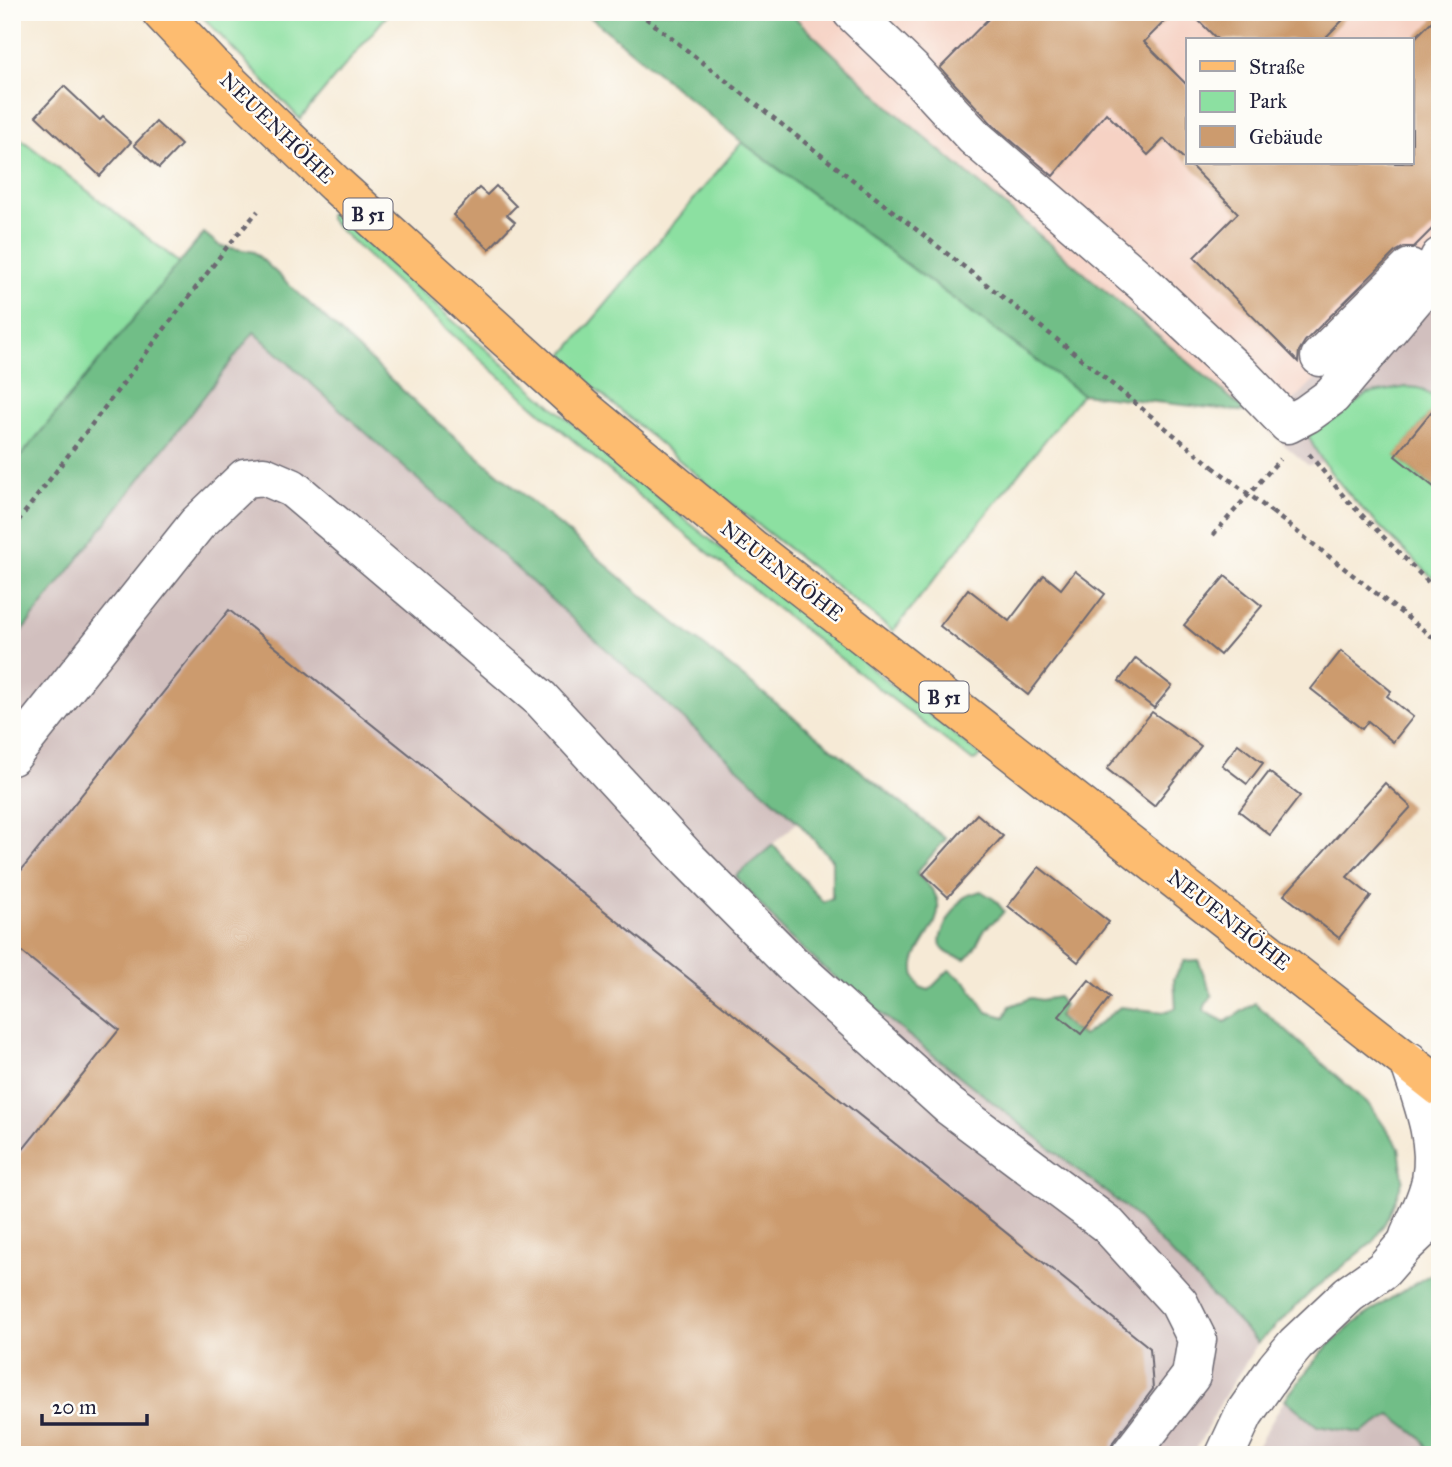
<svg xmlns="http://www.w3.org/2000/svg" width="1452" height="1467" font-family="'IM FELL Great Primer',serif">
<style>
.built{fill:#f6d2c4;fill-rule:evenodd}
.industrial{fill:#d1bfbe}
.green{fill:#8ce0a1;stroke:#57816e;stroke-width:2}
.forest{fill:#71be87;stroke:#4a7061;stroke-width:2}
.building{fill:#cc9b6e}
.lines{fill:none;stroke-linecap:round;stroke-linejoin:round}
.minor-casing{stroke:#6c6871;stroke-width:41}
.major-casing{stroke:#6c6871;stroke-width:41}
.path{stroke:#6c6871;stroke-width:4.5;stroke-dasharray:5 5;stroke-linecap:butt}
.minor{stroke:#fff;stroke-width:38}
.major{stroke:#fdbc70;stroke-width:38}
.path-bridge{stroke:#6c6871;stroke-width:4.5;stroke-dasharray:5 5;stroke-linecap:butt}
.labels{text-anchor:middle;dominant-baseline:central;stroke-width:5;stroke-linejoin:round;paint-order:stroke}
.shield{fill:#fdfcf7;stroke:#646373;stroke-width:2}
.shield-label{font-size:19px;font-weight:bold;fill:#22223b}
.street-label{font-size:21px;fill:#22223b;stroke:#fdfcf7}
</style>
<rect width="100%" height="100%" fill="#fdfcf7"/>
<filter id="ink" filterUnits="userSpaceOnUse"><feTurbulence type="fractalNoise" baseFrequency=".0143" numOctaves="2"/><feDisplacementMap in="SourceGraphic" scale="14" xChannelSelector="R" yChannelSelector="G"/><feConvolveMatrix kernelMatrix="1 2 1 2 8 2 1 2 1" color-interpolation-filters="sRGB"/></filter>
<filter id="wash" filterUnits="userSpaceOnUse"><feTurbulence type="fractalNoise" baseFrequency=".00686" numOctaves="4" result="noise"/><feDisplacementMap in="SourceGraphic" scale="28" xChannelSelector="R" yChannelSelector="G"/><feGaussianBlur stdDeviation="1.57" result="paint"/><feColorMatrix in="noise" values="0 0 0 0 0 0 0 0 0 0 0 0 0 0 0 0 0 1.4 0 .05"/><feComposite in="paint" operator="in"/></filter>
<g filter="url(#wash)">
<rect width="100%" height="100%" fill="#f6ead6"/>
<path class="built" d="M789,12h651v267l-127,103 -26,25 -18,25 -375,-321zM1188,40h224v123h-224z"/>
<g class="industrial">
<polygon points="1418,278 1440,279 1440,585 1356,502 1323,462 1308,465 1269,432 1287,407"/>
<polygon points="253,331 798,822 736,876 825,969 1132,1213 1258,1343 1224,1397 1193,1455 12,1455 12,644"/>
<polygon points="1440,1269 1440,1455 1252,1455 1285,1399 1325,1349 1351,1326 1395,1295"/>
</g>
<g class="green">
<polygon points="198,12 390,12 300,119"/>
<polygon points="12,132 180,263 12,467"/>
<polygon points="742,142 1082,394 893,631 719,494 560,359"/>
<path d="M333,212l119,108 220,189 309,247 -8,5c-71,-53 -139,-108 -209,-163 -150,-121 -297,-245 -435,-379v-4z"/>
<path d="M1407,387l12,1 21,13 -44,55 44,36v93c-36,-36 -119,-108 -133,-154l30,-13 30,-24z"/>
</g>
<g class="forest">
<polygon points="584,12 789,12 894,111 1247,412 1082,394 742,142"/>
<path d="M204,233l16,13 34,6 174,162 236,200 282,225 -30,34c8,8 21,18 22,31 4,30 -40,50 -18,83l9,3 20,-20 18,13 20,29 18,5 5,-11 21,-8 10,2 17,-3 6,8 -6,12 13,11 12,8 37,-29 44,5 12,-4 -2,-29 10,-18 14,-1 14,35 -7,11 -1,5 21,11 30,-19 115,103 29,41 4,32 -14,37 -16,26 -62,50 -53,51 -126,-130 -307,-244 -38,-34 -51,-59 37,-31 50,57 9,-4v-38l-34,-38 -544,-490 -242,312v-177z"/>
<path d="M981,891l14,9 9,11c-6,10 -16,12 -20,20 -7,11 -8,19 -18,28 -33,-6 -30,-20 -15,-44 4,-6 8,-15 14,-18 4,-3 11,-4 16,-6z"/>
<path d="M1440,1269v186h-8l-11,-17 -30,-23 -30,18 -44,-7 -32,-27c14,-17 27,-36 42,-52 33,-32 74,-55 113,-78z"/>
</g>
<g id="blocks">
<g class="building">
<polygon points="995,12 1174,12 1144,42 1188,86 1188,163 1412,163 1412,41 1440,13 1440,221 1414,247 1404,247 1395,252 1305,341 1299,351 1298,362 1194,257 1238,213 1164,139 1148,155 1106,113 1053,176 994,126 940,68"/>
<polygon points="1190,12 1351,12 1323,40 1218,40"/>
<polygon points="64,86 100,120 103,117 131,142 100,176 36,116"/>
<polygon points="156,122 181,145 159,168 134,145"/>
<polygon points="496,186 516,206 507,215 515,222 489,249 453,215 479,188 487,195"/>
<polygon points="1440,401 1440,492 1395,456"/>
<polygon points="1075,571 1105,594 1028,695 940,626 968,589 1009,621 1044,575 1061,589"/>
<polygon points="1225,576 1262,606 1220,655 1184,625"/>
<polygon points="229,610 1150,1348 1153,1389 1113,1442 1109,1455 12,1455 12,1163 119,1030 12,944 12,882"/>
<polygon points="1341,651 1391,691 1387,696 1413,717 1393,742 1368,721 1362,729 1311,689"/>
<polygon points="1136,658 1172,686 1154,708 1119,681"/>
<polygon points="1152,712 1201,746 1154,806 1107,769"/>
<polygon points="1238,744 1263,763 1247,784 1222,765"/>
<polygon points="1269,772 1300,796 1270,835 1239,811"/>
<polygon points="1385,783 1411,807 1347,877 1371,896 1339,938 1284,895"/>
<polygon points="977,814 1003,836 948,897 923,874"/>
<polygon points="1039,867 1109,922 1078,962 1008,906"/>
<polygon points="1089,980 1110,997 1081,1034 1059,1016"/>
</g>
</g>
</g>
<g filter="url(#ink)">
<use href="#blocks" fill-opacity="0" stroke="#6c6871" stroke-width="2"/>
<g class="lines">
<g class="minor-casing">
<g id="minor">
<polyline points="852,12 913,71 974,137 1142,282 1240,374 1288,424 1307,414 1332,396 1426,285 1440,257"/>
<polyline points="1320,357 1410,268"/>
<polyline points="12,756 197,524 245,478 264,476 292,488 541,699 689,860 791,963 949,1106 1108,1225 1179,1303 1197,1339 1191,1376 1130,1455"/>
<path d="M1409,1236c8,-18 18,-36 22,-56 8,-40 -10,-82 -22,-119"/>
<polyline points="1225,1455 1244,1414 1276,1368 1296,1344 1349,1294 1383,1270 1404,1246 1440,1212"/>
</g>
</g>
<g class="major-casing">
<polyline id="major" points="161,12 212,66 335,184 582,407 753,549 1440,1087"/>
</g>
<g class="path">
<polyline points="638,12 1073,352 1213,467"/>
<polyline points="1309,454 1346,499 1440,594"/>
<polyline points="1272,512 1440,643"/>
<polyline points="12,529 227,247 258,211"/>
<polyline points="1213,535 1280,459"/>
</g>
<use href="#minor" class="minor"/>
<use href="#major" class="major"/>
<polyline class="path-bridge" points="1213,467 1272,512"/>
</g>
</g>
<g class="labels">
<g class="shield">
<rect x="343.5" y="198.5" width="49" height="31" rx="5"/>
<rect x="919.5" y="681.5" width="49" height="31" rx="5"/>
</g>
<g class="shield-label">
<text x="368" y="214">B 51</text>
<text x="944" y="697">B 51</text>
</g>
<g class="street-label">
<text transform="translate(277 128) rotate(44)">NEUENHÖHE</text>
<text transform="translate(782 571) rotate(38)">NEUENHÖHE</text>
<text transform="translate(1229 920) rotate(38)">NEUENHÖHE</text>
</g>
</g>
<rect width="1452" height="1467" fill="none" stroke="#fdfcf7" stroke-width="42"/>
<rect x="1186" y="38" width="228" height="126" fill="#fdfcf7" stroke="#a5a5ac" stroke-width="2"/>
<rect x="1200" y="61" width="35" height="10" fill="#fdbc70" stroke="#a5a5ac" stroke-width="2"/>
<text x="1249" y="74" font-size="21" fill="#22223b">Straße</text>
<rect x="1200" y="91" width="35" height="21" fill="#8ce0a1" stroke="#a5a5ac" stroke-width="2"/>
<text x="1249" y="108" font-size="21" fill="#22223b">Park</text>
<rect x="1200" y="126" width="35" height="21" fill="#cc9b6e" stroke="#a5a5ac" stroke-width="2"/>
<text x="1249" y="144" font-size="21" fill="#22223b">Gebäude</text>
<path d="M42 1414v10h105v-10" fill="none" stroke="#22223b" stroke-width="3.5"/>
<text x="52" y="1414" font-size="21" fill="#22223b" stroke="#fdfcf7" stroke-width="5" paint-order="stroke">20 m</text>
</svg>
